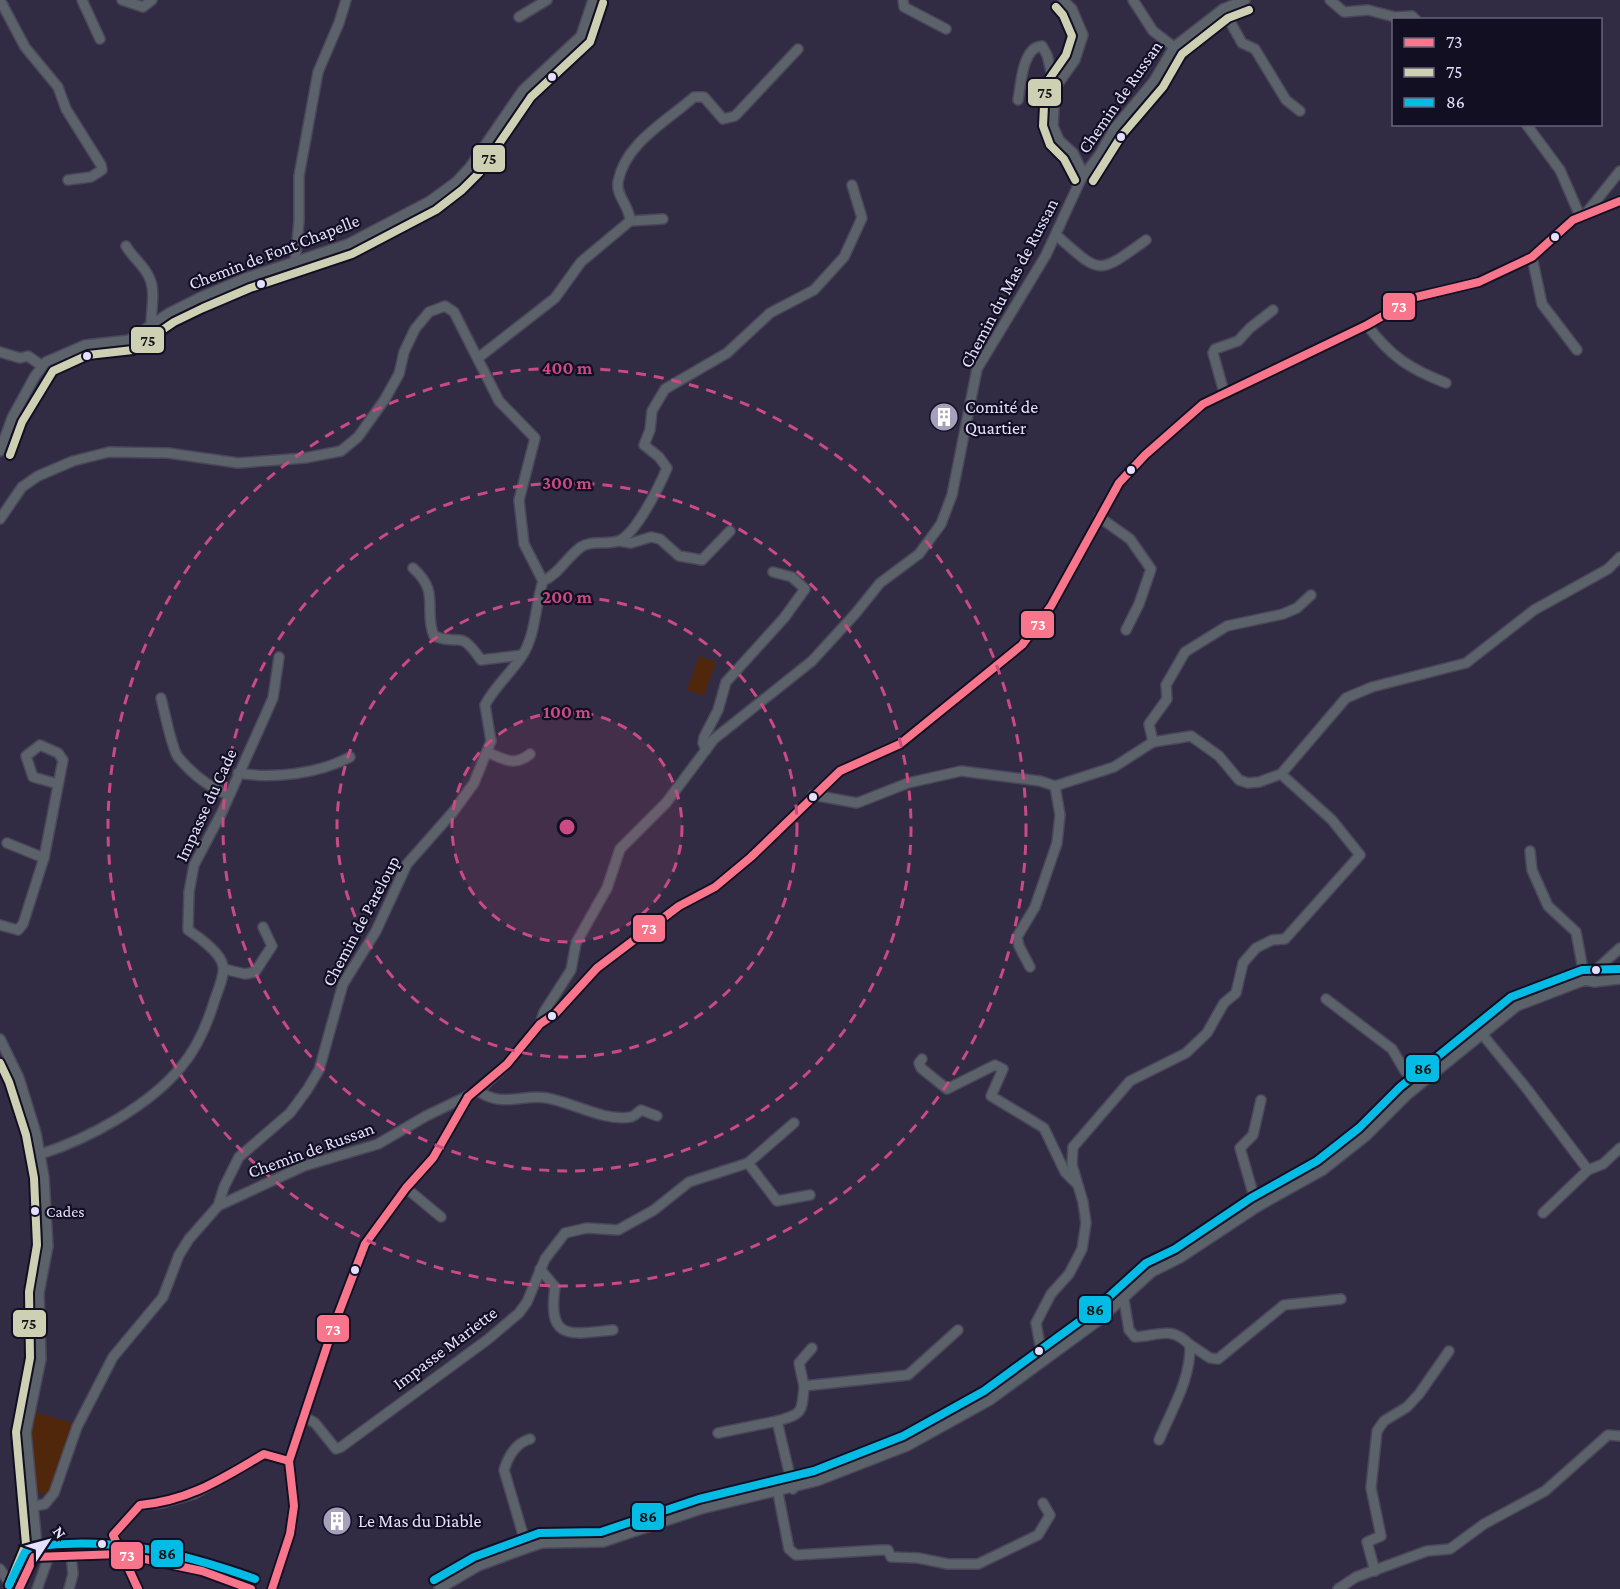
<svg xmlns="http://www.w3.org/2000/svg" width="1620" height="1589" font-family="'Crimson Pro',serif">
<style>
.green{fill:#50270b}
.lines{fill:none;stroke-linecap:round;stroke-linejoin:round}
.minor-casing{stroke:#4b475b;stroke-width:12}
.minor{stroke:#5b6269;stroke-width:9}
.bus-1-casing{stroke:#130f23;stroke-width:12}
.bus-2-casing{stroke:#130f23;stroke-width:12}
.bus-3-casing{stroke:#130f23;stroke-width:12}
.bus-1{stroke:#f9758c;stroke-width:8}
.bus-2{stroke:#ced0b4;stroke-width:8}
.bus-3{stroke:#02bce5;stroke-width:8}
.ring{fill:none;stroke:#ca4a84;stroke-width:3;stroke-dasharray:10 8}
.bus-dot{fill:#e4e0fe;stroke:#130f23;stroke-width:2}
.labels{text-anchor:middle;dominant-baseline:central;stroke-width:4.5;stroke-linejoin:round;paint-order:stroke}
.bus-label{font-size:16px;fill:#e4e0fe;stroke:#130f23;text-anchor:start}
.street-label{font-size:18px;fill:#e4e0fe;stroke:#130f23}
.poi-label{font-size:18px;fill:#e4e0fe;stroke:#130f23;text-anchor:start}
.centre{fill:#ca4a84;stroke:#130f23;stroke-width:3}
.ring-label{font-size:18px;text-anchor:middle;font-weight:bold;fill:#ca4a84;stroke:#130f23;stroke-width:4.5;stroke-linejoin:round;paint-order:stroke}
.line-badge{stroke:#130f23;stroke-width:2}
.badge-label{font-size:16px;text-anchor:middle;font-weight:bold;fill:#fff}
.pale-badge-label{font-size:16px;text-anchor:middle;font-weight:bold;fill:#111}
</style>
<rect width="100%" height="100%" fill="#312c44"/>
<g class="green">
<polygon points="699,656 716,662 704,696 687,690"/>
<polygon points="34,1412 73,1423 50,1494 36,1493 28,1438"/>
</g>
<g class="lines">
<g class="minor-casing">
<g id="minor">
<polyline points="0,0 25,47 58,87 66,109 101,165 102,170 91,177 68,180"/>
<polyline points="82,0 100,39"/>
<polyline points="122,0 143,7 152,0"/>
<polyline points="903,0 904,7 946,29"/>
<polyline points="1063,0 1072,9 1083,35 1075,60 1055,88 1053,126 1059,140 1073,153 1084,175"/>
<polyline points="1133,0 1153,31 1174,47"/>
<polyline points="1330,0 1344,12 1368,10 1395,17 1412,16 1416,20"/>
<polyline points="1223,9 1242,43 1255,49 1286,100 1300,111"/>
<polyline points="519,17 547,0"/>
<path d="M1018,100c3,-15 4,-53 24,-54l5,9 8,33"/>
<polyline points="1526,124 1560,170 1580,216"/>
<polyline points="1587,212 1620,171"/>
<polyline points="630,221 663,219"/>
<path d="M1056,235c45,39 40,41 90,5"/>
<path d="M126,246c6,11 18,19 23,31 7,13 2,33 2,48"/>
<polyline points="1532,257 1542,304 1577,350"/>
<polyline points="295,262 299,221 299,176 318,72 339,23 346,0"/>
<path d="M1367,325c24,32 43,44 79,58"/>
<polyline points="0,352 20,358 28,356 42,366"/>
<path d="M478,358l77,-60 26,-36 49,-41c0,-15 -14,-24 -12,-39 7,-39 49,-61 76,-85h10l19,22 12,-3 63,-67"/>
<polyline points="1224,392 1213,353 1215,349 1238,341 1250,328 1273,310"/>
<polyline points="0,451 12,418 35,376 46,362 85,345 129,340 169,313 199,298 246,278 348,244 430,201 456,182 470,167 523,90 581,36 593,0"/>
<polyline points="1099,517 1130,539 1151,569 1139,604 1126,630"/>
<path d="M0,519l22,-32 16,-11 35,-15 36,-9 59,1 70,10 67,-5 36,-7 17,-14 27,-38 14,-25 5,-22 11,-23 14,-17 16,-6 9,6 45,89 36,37 -16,62 5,44 19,37c-8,24 -7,54 -21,75 -11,17 -27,30 -37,49l6,36 -17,42 -21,29 -46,52 -31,67 -33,53 -24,86 -12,20 -17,23 -51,44 -15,30 -6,19"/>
<polyline points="619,541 631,543 651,537 660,539 679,556 702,560 730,531"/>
<path d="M413,568c28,25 10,41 21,68 27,11 24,-9 47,24l41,-5"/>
<path d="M543,581c16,-7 24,-24 38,-34 10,-7 26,-2 37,-6 17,-5 42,-56 49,-73l-8,-11 -15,-12 6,-15 2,-19 13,-22 62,-36 43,-40 44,-23 30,-33 18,-39 -10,-33"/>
<path d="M161,698c3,11 11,52 17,59 14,17 30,30 51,38"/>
<polyline points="1153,742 1149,724 1167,699 1166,685 1185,652 1227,626 1283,614 1297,608 1311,595"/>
<polyline points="706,750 703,743 704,737 718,710 726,682 784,618 805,589 792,577 773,572"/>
<path d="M487,752c16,7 28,15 43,2"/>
<path d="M238,773c35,6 80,1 112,-16"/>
<polyline points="813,795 857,803 908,783 961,771 1040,781 1055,786 1114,767 1153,742 1191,736 1219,756 1239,780 1248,783 1259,782 1281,774 1346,698 1372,687 1466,663 1534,610 1608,569 1620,557"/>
<polyline points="7,843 44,858"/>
<polyline points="1530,851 1532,870 1548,906 1576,932 1585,980"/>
<polyline points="0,925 18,930 23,924 44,858 63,760 58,753 40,745 26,756 33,777 58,784"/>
<polyline points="1030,967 1019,946 1017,937 1035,907 1057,843 1060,815 1055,786"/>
<polyline points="224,969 245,974 255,972 272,946 263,927"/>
<polyline points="1585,980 1620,948"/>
<polyline points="1326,999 1392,1049 1405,1071 1419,1085"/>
<polyline points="540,1024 555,1014 597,968 679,906 715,887 751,857 840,771 900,744 1022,645 1051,606 1119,483 1145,455 1203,404 1367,325 1416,297 1479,282 1532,257 1573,220 1620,201"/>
<polyline points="1482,1034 1527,1089 1588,1170 1543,1213"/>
<polyline points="0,1039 19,1078 36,1133 44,1177 48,1246 39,1293 41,1359 26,1432 37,1546 19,1589"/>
<polyline points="922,1059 919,1063 921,1068 947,1089 995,1065 1003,1069 991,1096 1044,1128 1065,1172 1077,1184"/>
<path d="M478,1091c25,17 43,3 69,7 24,4 59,24 83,19 4,0 8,-5 11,-7l16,6"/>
<path d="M41,1154c47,-15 108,-48 140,-87 16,-19 26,-42 33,-65 3,-10 11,-26 9,-36 -2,-13 -24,-29 -35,-36l1,-38 5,-27 28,-53 51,-114 6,-41"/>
<polyline points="748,1163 794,1123"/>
<polyline points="1588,1170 1603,1164 1620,1148"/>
<polyline points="406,1188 441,1217"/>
<polyline points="1257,1207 1240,1148 1253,1135 1261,1100"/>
<path d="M540,1269l15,18c-8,55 16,47 58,43"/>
<polyline points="38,1290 34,1273 44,1246"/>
<path d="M1124,1300l5,30 6,7c24,-1 35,-12 55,8 1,34 -18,64 -31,95"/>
<polyline points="1189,1344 1210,1358 1218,1359 1284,1305 1341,1299"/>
<polyline points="1046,1357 1040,1345 1036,1323 1051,1294 1069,1274 1082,1249 1086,1223 1083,1202 1072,1165 1073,1147 1130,1081 1186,1053 1207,1033 1224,1003 1236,993 1243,963 1256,948 1272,940 1285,939 1360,855 1332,820 1281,774"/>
<polyline points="804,1386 799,1363 812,1348"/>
<polyline points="303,1416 315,1423 336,1449 341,1447 487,1340 519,1313 527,1302 545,1259 565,1233 587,1228 618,1230 654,1210 689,1182 748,1163 777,1201 810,1195"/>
<path d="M777,1421c26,-7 25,-9 27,-35l104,-11 50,-45"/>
<polyline points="718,1433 777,1421 793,1489"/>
<polyline points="778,1493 789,1549 796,1555 881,1550 888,1550 891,1557 918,1558 948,1564 978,1564 1038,1535 1050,1515 1043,1503"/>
<polyline points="35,1506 45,1504 54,1493 77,1427 113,1357 163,1297 179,1255 189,1239 218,1206 304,1166 378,1144 426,1116 478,1091 507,1064 540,1024 544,1012 571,970 576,943 607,888 620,849 666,803 714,739 812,661 855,614 880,583 919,554 941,524 952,495 977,369 1046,255 1081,179 1100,154 1114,129 1154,81 1174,47 1223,9 1245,0"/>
<path d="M527,1548l-23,-78c4,-13 12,-27 26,-31"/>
<polyline points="34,1557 121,1554 202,1571 251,1589"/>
<polyline points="0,1569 13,1589"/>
<polyline points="1375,1571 1367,1542 1381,1536 1371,1488 1377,1431 1384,1421 1407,1407 1419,1394 1449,1351"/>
<polyline points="37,1589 49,1556"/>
<polyline points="69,1589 73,1574 71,1554"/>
<polyline points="138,1589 113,1535 140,1505 162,1503 194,1494 264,1454 289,1461"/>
<polyline points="272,1589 290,1534 294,1506 289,1461 333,1328 365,1244 406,1188 433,1158 468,1097"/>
<polyline points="439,1589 478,1566 527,1548 542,1543 603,1542 701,1509 817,1481 907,1446 990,1400 1098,1321 1152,1272 1180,1258 1257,1207 1323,1170 1366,1136 1407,1095 1517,1006 1585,980 1594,982 1620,979"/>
<polyline points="1338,1589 1356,1577 1427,1551 1450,1549 1484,1524 1545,1491 1608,1435 1620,1436"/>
</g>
</g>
<use href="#minor" class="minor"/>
<g class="bus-1-casing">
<g id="bus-1">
<polyline points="468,1097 507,1064 540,1024 555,1014 597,968 679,906 715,887 751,857 840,771 900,744 1022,645 1051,606 1119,483 1145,455 1203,404 1367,325 1416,297 1479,282 1532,257 1573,220 1620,201"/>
<polyline points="19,1589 34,1557 121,1554 202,1571 251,1589"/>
<path d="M138,1589l-25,-54 27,-30c51,-5 81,-26 124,-51l25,7"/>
<polyline points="272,1589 290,1534 294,1506 289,1461 333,1328 365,1244 406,1188 433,1158 468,1097"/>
</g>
</g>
<g class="bus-2-casing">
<g id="bus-2">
<polyline points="1056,7 1063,15 1072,36 1066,55 1045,85 1043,126 1050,145 1064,159 1075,180"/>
<polyline points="1093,181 1122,135 1163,87 1182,54 1228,18 1249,10"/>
<polyline points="10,455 22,422 53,371 88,355 133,350 174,322 203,308 250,288 352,254 436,210 462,190 479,173 531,97 590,42 603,3"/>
<polyline points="0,1063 9,1082 26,1135 34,1178 37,1245 29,1292 30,1358 16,1432 26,1544 9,1585"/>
</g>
</g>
<g class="bus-3-casing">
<g id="bus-3">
<polyline points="434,1580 474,1557 539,1533 601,1532 699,1499 814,1471 903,1436 984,1391 1091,1313 1146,1263 1175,1249 1251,1198 1317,1161 1359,1128 1400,1087 1511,997 1582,970 1619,969"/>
<path d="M9,1585l16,-33 6,-5c80,-11 149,5 224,32"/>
</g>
</g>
<use href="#bus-1" class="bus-1"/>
<use href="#bus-2" class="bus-2"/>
<use href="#bus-3" class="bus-3"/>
</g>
<circle cx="567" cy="827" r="115" fill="#ca4a84" fill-opacity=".12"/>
<g class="ring">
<circle cx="567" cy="827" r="115"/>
<circle cx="567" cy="827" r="230"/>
<circle cx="567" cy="827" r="344"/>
<circle cx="567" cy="827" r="459"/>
</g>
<defs>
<g id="building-disc" transform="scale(1.5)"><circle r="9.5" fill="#a5a1bd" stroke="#130f23"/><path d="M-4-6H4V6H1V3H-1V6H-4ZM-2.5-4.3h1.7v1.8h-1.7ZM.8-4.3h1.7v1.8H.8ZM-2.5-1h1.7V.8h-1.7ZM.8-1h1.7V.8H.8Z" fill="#fff"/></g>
</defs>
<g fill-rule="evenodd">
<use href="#building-disc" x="944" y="417"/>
<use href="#building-disc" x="337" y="1521"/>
</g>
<g class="bus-dot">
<circle cx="552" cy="77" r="5"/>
<circle cx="1121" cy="137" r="5"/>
<circle cx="1555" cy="237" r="5"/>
<circle cx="261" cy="284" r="5"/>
<circle cx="87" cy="356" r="5"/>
<circle cx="1131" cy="470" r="5"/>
<circle cx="813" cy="797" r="5"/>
<circle cx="1596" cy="970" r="5"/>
<circle cx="552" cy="1016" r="5"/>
<circle cx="35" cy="1211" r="5"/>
<circle cx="355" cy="1270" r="5"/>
<circle cx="1039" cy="1351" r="5"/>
<circle cx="102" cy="1544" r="5"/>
</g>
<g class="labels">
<g class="bus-label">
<text x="46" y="1211">Cades</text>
</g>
<g class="street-label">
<text transform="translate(1120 97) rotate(-55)">Chemin de Russan</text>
<text transform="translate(274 252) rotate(-21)">Chemin de Font Chapelle</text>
<text transform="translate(1009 283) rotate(-62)">Chemin du Mas de Russan</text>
<text transform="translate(206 805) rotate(-65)">Impasse du Cade</text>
<text transform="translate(361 921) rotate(-62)">Chemin de Pareloup</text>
<text transform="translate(311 1150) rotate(-20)">Chemin de Russan</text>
<text transform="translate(445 1348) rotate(-37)">Impasse Mariette</text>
</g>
<g class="poi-label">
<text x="965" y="407">Comité de<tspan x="965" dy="21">Quartier</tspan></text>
<text x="358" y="1521">Le Mas du Diable</text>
</g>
</g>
<circle cx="567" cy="827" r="9" class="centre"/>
<g class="ring-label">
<text x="567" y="374">400 m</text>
<text x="567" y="489">300 m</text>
<text x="567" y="603">200 m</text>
<text x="567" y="718">100 m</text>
</g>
<g class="line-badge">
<rect x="1027" y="78" width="35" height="29" rx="6" fill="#ced0b4"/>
<rect x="472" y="144" width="34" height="29" rx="6" fill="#ced0b4"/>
<rect x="1382" y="292" width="34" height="29" rx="6" fill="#f9758c"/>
<rect x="130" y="326" width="35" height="28" rx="6" fill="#ced0b4"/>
<rect x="1020" y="610" width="35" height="29" rx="6" fill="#f9758c"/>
<rect x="632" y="914" width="34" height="29" rx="6" fill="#f9758c"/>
<rect x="1405" y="1054" width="35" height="29" rx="6" fill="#02bce5"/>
<rect x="1078" y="1295" width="34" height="29" rx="6" fill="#02bce5"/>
<rect x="12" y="1309" width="35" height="29" rx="6" fill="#ced0b4"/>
<rect x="316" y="1314" width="34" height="29" rx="6" fill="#f9758c"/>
<rect x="631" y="1502" width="34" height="29" rx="6" fill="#02bce5"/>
<rect x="150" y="1539" width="34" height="29" rx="6" fill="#02bce5"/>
<rect x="110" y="1541" width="34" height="29" rx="6" fill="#f9758c"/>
</g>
<g class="badge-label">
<text x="1399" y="312">73</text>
<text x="1038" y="630">73</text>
<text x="649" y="934">73</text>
<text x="333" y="1335">73</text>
<text x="127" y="1561">73</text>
</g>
<g class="pale-badge-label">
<text x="1045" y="98">75</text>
<text x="489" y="164">75</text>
<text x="148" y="346">75</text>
<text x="1423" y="1074">86</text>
<text x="1095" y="1315">86</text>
<text x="29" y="1329">75</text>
<text x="648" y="1522">86</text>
<text x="167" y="1559">86</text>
</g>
<rect x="1392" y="18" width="210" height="108" fill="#130f23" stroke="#67637b" stroke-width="1.5"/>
<rect x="1404" y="38" width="30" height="9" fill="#f9758c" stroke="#67637b" stroke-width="1.5"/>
<text x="1446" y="48" font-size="18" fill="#e4e0fe">73</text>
<rect x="1404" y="68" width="30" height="9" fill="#ced0b4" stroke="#67637b" stroke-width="1.5"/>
<text x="1446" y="78" font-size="18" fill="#e4e0fe">75</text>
<rect x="1404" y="98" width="30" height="9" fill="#02bce5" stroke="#67637b" stroke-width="1.5"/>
<text x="1446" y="108" font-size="18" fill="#e4e0fe">86</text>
<g transform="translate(48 1541) rotate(54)" stroke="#130f23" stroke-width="4.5" paint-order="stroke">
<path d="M0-4.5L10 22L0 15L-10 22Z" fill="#e4e0fe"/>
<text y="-9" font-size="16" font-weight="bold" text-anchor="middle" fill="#e4e0fe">N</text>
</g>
</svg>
